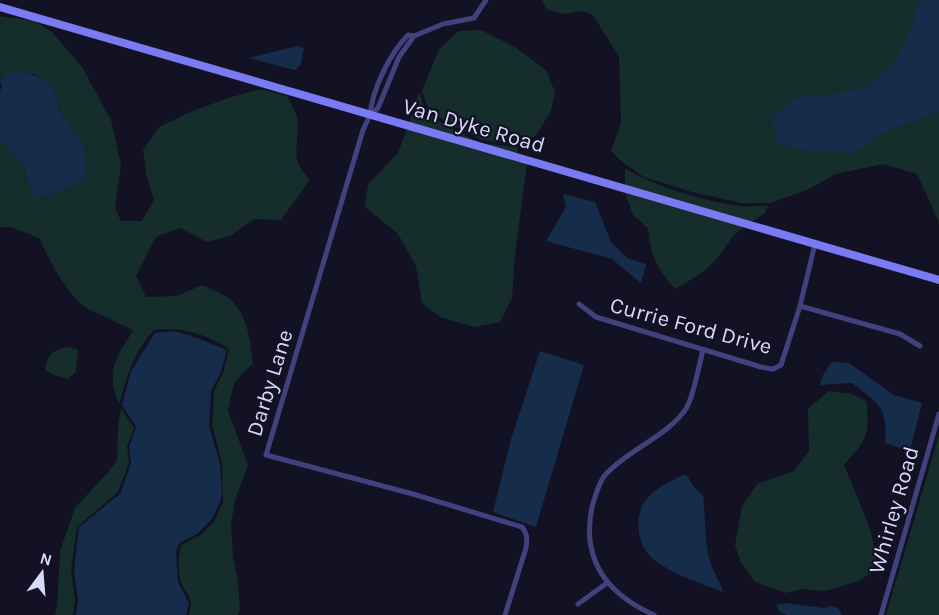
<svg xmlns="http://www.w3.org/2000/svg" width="939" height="615" font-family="Karla,sans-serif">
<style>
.green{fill:#152d2b}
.water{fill:#152c4a}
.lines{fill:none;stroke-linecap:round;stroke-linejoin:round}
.minor{stroke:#41417e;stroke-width:5}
.secondary{stroke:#787bf2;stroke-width:8}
.labels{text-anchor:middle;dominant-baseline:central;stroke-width:4.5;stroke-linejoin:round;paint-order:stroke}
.street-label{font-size:22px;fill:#dad8fb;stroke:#131124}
</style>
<rect width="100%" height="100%" fill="#131124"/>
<g class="green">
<polygon points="542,0 939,0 939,222 917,174 883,164 836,174 809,189 771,203 741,203 692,192 644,177 622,162 611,151 621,123 619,57 593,15 581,11 566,14 547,10"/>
<path d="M0,16l34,5 18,11 30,35 29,53 10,44 -6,44 6,13h21l12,-21 -8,-26 -3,-24 16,-23 31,-15 38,-14 33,-9 26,7c3,7 9,15 10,22 4,28 -10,38 13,62l-29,40 -27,-1 -24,17 -23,6 -27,-14 -24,9 -20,39 10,21 31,-1 25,-11c8,4 17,7 25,12 21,15 24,46 26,69l-2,-1 -17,18 -6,28 20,54 -13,35 -4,25 2,31 5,26 2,28 -2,5h-49c6,-23 -5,-19 -9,-36 -2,-11 -2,-24 1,-34l18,-9 15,-14 9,-20 -1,-39 -10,-38 1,-13 1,-21 9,-18 6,-24c-19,-14 -51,-23 -75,-19 -20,21 -27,47 -35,74 -8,-17 -9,-35 1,-52 4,-8 9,-14 13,-22l-47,-22c-22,-18 -35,-45 -47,-70l-28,-11h-11v-87l24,28 11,29h10l23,-12 11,-3 8,-23 -6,-20 -6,-5 -16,-23 -3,-16 -7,-10 -15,-11 -31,3 -3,4z"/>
<polygon points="481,30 515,47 546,70 555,92 551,111 537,134 522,145 482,140 446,122 428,108 422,91 439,49 459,31"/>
<polygon points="419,92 425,109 444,125 480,143 518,147 517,154 409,123"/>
<polygon points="407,129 527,164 515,254 512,298 500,322 474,327 440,317 422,303 416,266 398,234 365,207 368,184 398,153"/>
<path d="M625,168c27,18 82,34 115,38 9,1 19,0 28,-1l-3,8 -13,9 -127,-36z"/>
<path d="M625,193l119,34c-12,7 -17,19 -26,30 -11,14 -27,23 -43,32 -18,-21 -25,-34 -27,-61l-15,-13z"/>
<path d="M67,347l11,3 -2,22 -9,7 -13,-4 -9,-5c2,-15 7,-20 22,-23z"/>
<path d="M829,391l23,3 14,7c5,34 0,39 -22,64l26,63 6,26v6l-5,13 -13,8 -33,10 -22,-2 -18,4 -30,-11 -14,-19 -6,-18 7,-39 15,-22 37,-13 15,-20 -1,-42z"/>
<polygon points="121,408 134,428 127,446 129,463 118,492 77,527 71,570 75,601 73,615 55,615 57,607 60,551 75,508 109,471 117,460 118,426"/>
<polygon points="939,435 939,615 886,615"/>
</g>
<g class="water">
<polygon points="920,0 939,0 939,111 882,133 853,153 810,151 778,144 772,118 797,97 828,95 866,87 894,63 910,32"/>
<polygon points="297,46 304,48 301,64 295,70 248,58"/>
<path d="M14,71c16,1 37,8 43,26 1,4 0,10 2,14 5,9 13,13 16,23l6,4 6,21 -2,21c-17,5 -32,17 -50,18l-11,-30 -24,-28v-50l2,-2 -2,-7 3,-4z"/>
<polygon points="563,194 595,202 611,242 627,258 646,264 641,283 612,259 546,241 566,207"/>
<polygon points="175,331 192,336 227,350 221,372 211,391 210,412 209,426 220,464 222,491 220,502 212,519 197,534 179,543 176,552 178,582 189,604 186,615 76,615 78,601 74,570 79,527 120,494 131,464 129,447 136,427 122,405 131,371 155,333"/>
<polygon points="540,351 584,365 536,527 493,512 511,439"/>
<path d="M832,362l17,1 45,32 28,8 -12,48 -25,-8c3,-36 -6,-39 -33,-60l-32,2 3,-10z"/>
<path d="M686,474l8,13 9,8c3,22 1,45 7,66 3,11 10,20 13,31 -23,-9 -52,-18 -71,-34 -17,-16 -19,-46 -2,-63 8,-8 26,-17 36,-21z"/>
<polygon points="785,603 824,608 831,606 838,608 842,615 787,615 779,611 776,605"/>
</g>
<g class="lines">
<g class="minor">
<path d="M414,36l-15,21 -21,51 -8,7 -7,15 -97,325 147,39 109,33c6,7 5,12 4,21l-21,67"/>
<path d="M370,115c2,-25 20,-62 38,-80l6,1 29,-12 31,-6 12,-18"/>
<polyline points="579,304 596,317 761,367 773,369 781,365 800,306 815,244"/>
<polyline points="800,306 900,334 920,346"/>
<polyline points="578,604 607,583"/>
<path d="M654,615c-47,-21 -73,-55 -62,-108 3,-10 7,-26 14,-33 23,-25 64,-39 81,-67 7,-13 12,-42 16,-57"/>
<polyline points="881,615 939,414"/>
</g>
<polyline class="secondary" points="0,7 939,280"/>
</g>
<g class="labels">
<g class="street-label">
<text transform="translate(474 126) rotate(16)">Van Dyke Road</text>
<text transform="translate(691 326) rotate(15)">Currie Ford Drive</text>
<text transform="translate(270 383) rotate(-73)">Darby Lane</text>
<text transform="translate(894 510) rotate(-74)">Whirley Road</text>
</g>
</g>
<g transform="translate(42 573) rotate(16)" stroke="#131124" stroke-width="4.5" paint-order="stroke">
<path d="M0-4.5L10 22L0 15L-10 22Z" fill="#dad8fb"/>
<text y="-9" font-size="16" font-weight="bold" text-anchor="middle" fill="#dad8fb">N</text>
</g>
</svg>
